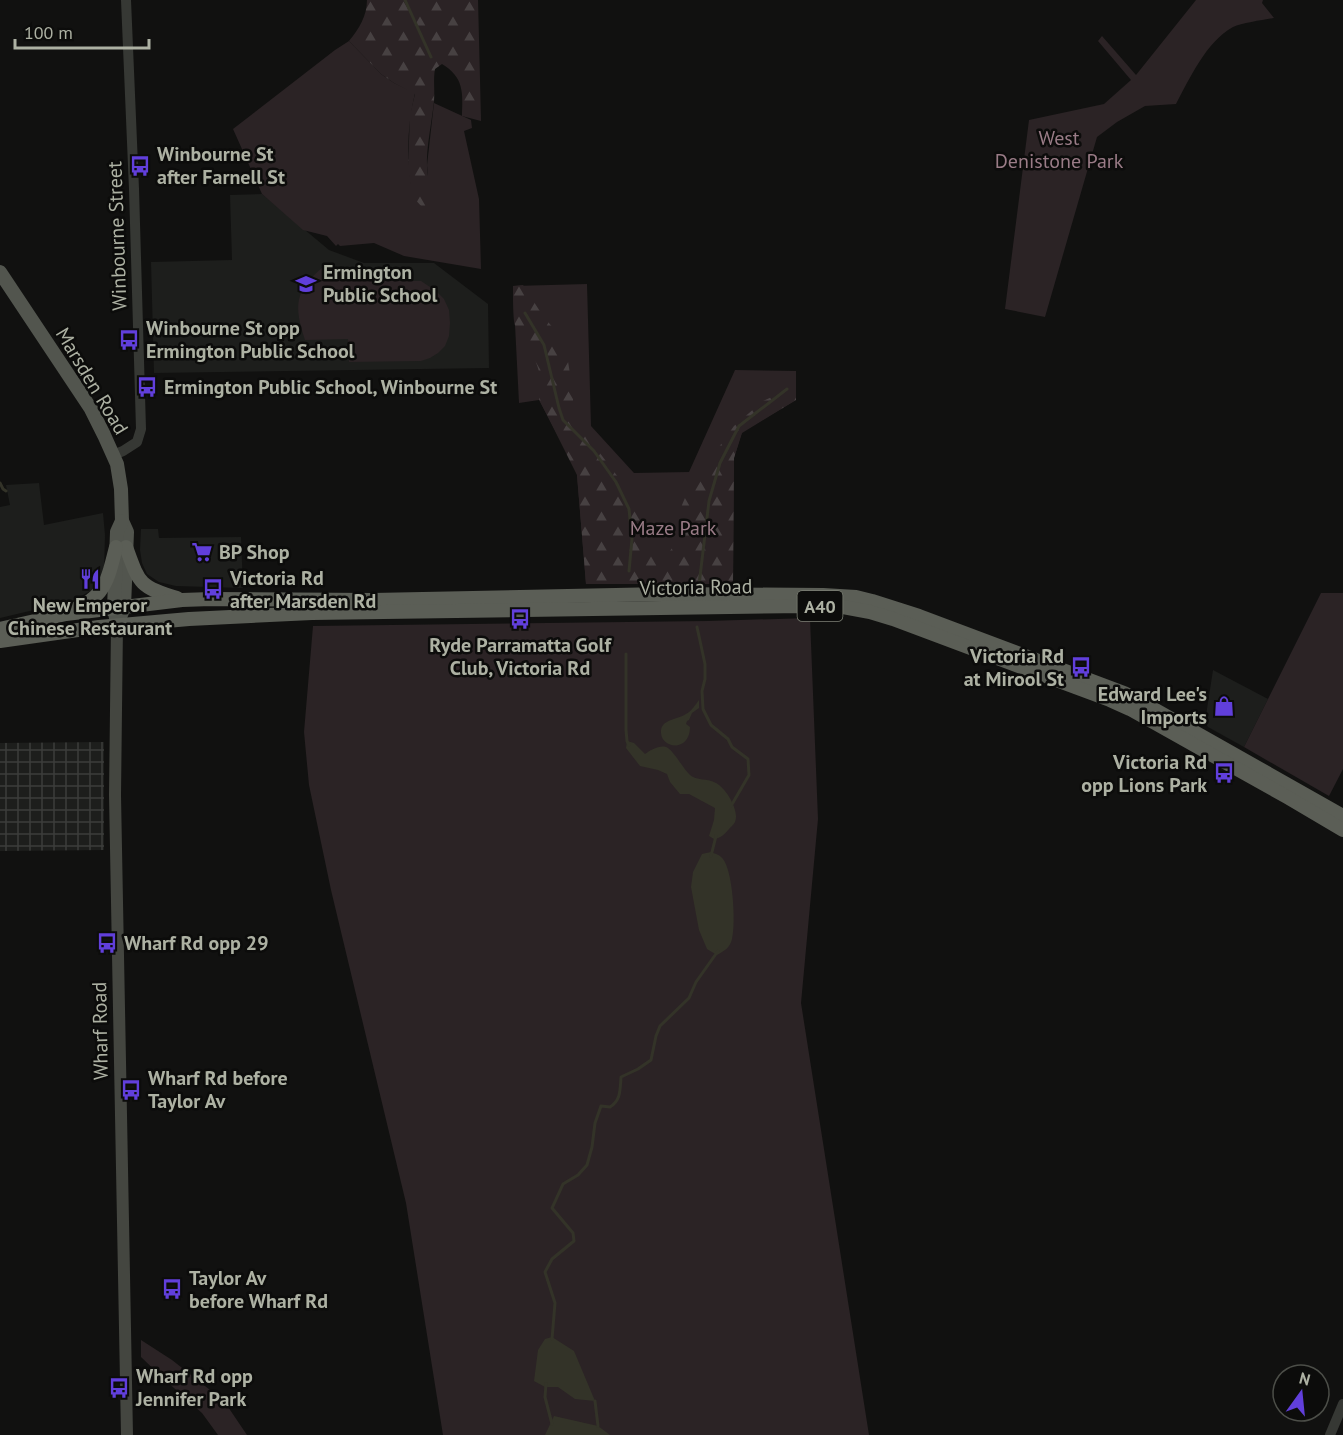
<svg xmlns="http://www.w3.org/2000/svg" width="1343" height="1435" font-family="'PT Sans',sans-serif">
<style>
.built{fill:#1d1e1c}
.industrial{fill:url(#industrial-grid)}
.green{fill:#2b2325}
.forest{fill:url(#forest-firs)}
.water{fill:#333328}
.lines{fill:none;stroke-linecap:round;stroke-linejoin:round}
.stream{stroke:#333328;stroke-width:3}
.tertiary{stroke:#363834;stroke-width:10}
.secondary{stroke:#444640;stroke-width:12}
.primary{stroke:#52554e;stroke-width:14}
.trunk{stroke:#5b5e56;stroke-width:14}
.labels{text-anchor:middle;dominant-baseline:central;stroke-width:5;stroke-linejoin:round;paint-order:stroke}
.shield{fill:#0c0c0b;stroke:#7d8075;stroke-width:1.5}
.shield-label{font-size:18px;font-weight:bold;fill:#adb1a3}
.park-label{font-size:20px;fill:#9a7c87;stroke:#0c0c0b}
.poi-label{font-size:20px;font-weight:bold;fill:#adb1a3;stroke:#0c0c0b;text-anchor:start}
.street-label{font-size:20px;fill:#adb1a3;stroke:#0c0c0b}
</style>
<defs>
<pattern id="industrial-grid" width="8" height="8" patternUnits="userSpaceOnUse" patternTransform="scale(1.5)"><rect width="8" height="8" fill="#1d1e1c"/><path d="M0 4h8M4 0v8" fill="none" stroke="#3b3c3a"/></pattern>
<pattern id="forest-firs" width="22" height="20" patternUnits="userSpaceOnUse" patternTransform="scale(1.5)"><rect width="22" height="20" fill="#2b2325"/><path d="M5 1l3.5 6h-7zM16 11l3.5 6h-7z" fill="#474142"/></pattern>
</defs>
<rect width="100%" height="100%" fill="#111110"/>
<g class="built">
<polygon points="262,194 329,250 364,263 434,263 488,304 489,368 154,373 151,262 232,260 230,195"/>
<polygon points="39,483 44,525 103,513 105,535 104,571 96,588 72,601 0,618 0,507 10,505 6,485"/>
<polygon points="141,529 158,529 159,538 241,537 243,588 176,586 159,582 147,574 142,563 140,550"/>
<polygon points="1213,670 1268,699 1244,747 1208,727 1205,722"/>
</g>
<polygon class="industrial" points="104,742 104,850 0,851 0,743"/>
<g class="green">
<path d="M1196,0h67l-1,3 12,15c-11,2 -32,5 -41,9 -27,15 -43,51 -57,77l-31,2 -28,16 -20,15 -52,180 -40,-8 24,-189 75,-16 27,-24 -33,-39 4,-5 34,39z"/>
<path d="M349,41l32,33 13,9 21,10c-7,30 -9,61 -4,91l17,-8 -1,-11 7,-62 37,17 1,8 -8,3 15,68 2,70 -77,-13 -30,-13 -34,3 -2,-2 -2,2 -9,-10 -24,-6 -41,-36 -29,-65 102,-79z"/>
<path d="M323,267l40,14h58l15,10 8,8 5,11 1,13 -1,13 -4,10 -7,7 -8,5 -9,3 -72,1 -1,-23 -43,1c-11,-34 -11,-49 18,-73z"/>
<polygon points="587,284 591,426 634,473 689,472 735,370 796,371 796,400 742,432 734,458 733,584 586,584 577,475 576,470 539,400 519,403 513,286"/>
<polygon points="1321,593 1343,593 1343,769 1329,796 1244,747"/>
<polygon points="810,618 818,819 801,1003 869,1435 443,1435 406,1203 331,890 309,785 304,732 313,626 707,621"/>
<polygon points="141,1340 172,1360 224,1401 247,1435 218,1435 202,1413 165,1380 141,1357"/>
</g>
<g class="forest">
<path d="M367,0h111l3,121 -19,-5c1,-23 2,-39 -20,-52l-7,5c-2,11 0,21 -1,32 -2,20 -8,47 -7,66 1,13 5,28 1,41l-6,-1 -10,-11 -4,-29 2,-52 5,-21 -21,-11 -13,-9 -32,-33c10,-12 18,-25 18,-41z"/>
<path d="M523,285l20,31 17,20 7,19 6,38v22l7,15 16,18 41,54 19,49 11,1 3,-1 5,-7 7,-39 8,-19 16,-17 13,-22 15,-21 29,-25 33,-15v14l-54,33 -8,25 -1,126h-147l-9,-109 -38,-76c9,-15 -7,-49 -16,-63 -2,-3 -7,-8 -8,-11 -2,-4 -2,-32 -2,-39z"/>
</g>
<g class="water">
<path d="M699,700v8l-7,5 -3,7 -2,1 -1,3 4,3c0,25 -28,22 -29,6 -1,-14 16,-13 25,-19 6,-3 9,-9 13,-14z"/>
<path d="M627,741l7,2 11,11c6,-4 14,-9 21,-7 7,2 17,22 24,28 6,6 18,3 26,8 10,5 24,28 19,39 -1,2 -4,5 -6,7 -4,5 -8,9 -15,10l-5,-3 5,-16 1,-12 -26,-14h-9l-10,-12 -3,-8 -9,-4 -18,-4 -14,-18z"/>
<path d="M711,852c5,2 9,3 12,7 10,13 13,64 9,80 -2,9 -8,12 -15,16l-10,-6 -8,-19 -8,-43 2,-15 9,-18z"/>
<polygon points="552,1337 574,1351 595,1401 575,1399 558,1387 545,1387 534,1381 538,1350 545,1339"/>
<polygon points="554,1416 598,1426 610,1435 545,1435"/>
</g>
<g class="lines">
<g class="stream">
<polyline points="405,0 431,57"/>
<polyline points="525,313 544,345 559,408 563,420 594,451 616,482 629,509 632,539 629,571"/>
<polyline points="0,483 3,489 6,491"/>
<polyline points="699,585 709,501 720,463 739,426 787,389"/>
<polyline points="697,627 705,664 705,679 702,691 703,709 711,725 728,739 732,747 748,759 749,775 731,806"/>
<polyline points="626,654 626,730 627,741 629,745"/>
<polyline points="711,856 716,836"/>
<path d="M552,1339l3,-36 -10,-31 7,-13 22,-18 -1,-8 -21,-25 11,-24 15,-9 9,-10 5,-18 3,-24 6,-17 9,1c11,-7 10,-17 11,-30l17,-8 13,-9 5,-24 4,-10 29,-28 7,-16 22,-31"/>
<polyline points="546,1384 545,1397 552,1424"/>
<polyline points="595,1401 598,1426"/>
</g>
<g class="tertiary">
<polyline points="113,455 123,451 137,442 141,429 134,189 126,0"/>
<polyline points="1330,1435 1343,1404"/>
</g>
<polyline class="secondary" points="117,625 115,795 127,1435"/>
<g class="primary">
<polyline points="0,272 91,409 104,435 117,464 121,489 122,521 127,532 124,607 117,625"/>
<polyline points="116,618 114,608 117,532 122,521"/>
</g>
<g class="trunk">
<path d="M126,547c13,36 13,40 51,51"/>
<path d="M73,610c6,-3 12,-6 18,-10 17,-12 20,-34 25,-53"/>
<polyline points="0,629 66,614 182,600 211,599 373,600 663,594 823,595 856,597 872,601 919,616 1124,693 1145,704 1343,816"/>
<polyline points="0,641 99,627 189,619 312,613 806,606 843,607 870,612 893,619 1110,700 1130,709 1287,797 1343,830"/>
</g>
</g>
<defs>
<g id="bus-bare" transform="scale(1.62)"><path d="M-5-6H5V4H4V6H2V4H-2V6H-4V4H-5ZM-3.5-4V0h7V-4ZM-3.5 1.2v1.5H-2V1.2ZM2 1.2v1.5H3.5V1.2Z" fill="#613fdb" stroke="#0c0c0b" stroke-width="2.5" paint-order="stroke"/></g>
<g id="school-bare" transform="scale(1.62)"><path d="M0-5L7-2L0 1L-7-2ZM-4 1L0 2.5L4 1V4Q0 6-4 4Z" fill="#613fdb" stroke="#0c0c0b" stroke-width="2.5" paint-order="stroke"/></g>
<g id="supermarket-bare" transform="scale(1.62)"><path d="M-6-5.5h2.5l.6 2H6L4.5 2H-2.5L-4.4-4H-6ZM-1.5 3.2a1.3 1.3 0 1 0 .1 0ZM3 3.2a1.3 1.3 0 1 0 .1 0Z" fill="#613fdb" stroke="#0c0c0b" stroke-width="2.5" paint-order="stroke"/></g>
<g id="restaurant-bare" transform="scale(1.62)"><path d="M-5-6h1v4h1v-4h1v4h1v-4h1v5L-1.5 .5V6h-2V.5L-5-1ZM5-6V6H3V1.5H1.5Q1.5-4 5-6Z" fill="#613fdb" stroke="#0c0c0b" stroke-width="2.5" paint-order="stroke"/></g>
<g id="shop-bare" transform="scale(1.62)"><path d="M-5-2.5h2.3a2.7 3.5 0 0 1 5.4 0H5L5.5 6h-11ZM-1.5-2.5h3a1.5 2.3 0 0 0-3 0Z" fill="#613fdb" stroke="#0c0c0b" stroke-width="2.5" paint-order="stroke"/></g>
</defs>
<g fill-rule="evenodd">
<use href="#bus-bare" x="140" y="166"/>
<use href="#school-bare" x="306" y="284"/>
<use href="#bus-bare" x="129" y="340"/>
<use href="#bus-bare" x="147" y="387"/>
<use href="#supermarket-bare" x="202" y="552"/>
<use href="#restaurant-bare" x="90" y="579"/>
<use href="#bus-bare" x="213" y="589"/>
<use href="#bus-bare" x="520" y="619"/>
<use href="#bus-bare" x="1081" y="667"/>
<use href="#shop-bare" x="1224" y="706"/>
<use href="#bus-bare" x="1224" y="773"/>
<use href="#bus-bare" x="107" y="943"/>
<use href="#bus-bare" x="131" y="1090"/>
<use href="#bus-bare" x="172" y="1289"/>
<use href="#bus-bare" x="119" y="1388"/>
</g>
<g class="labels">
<rect class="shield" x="797.5" y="591" width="45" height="30" rx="4.5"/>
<g class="shield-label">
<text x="820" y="606">A40</text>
</g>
<g class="park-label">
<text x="1059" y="138">West<tspan x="1059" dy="23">Denistone Park</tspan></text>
<text x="673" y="528">Maze Park</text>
</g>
<g class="poi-label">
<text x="157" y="154">Winbourne St<tspan x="157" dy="23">after Farnell St</tspan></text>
<text x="323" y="272">Ermington<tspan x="323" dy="23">Public School</tspan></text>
<text x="146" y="328">Winbourne St opp<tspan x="146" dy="23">Ermington Public School</tspan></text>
<text x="164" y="387">Ermington Public School, Winbourne St</text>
<text x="219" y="552">BP Shop</text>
<text x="230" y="578">Victoria Rd<tspan x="230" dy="23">after Marsden Rd</tspan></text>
<text x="90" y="605" text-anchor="middle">New Emperor<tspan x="90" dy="23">Chinese Restaurant</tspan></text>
<text x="520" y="645" text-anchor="middle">Ryde Parramatta Golf<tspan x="520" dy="23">Club, Victoria Rd</tspan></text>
<text x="1064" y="656" text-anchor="end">Victoria Rd<tspan x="1064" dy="23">at Mirool St</tspan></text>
<text x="1207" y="694" text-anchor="end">Edward Lee's<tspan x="1207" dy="23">Imports</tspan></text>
<text x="1207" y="762" text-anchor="end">Victoria Rd<tspan x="1207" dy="23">opp Lions Park</tspan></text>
<text x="124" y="943">Wharf Rd opp 29</text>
<text x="148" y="1078">Wharf Rd before<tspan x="148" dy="23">Taylor Av</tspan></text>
<text x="189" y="1278">Taylor Av<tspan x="189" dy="23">before Wharf Rd</tspan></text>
<text x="136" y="1376">Wharf Rd opp<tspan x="136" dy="23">Jennifer Park</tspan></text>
</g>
<g class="street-label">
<text transform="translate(117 236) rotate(-92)">Winbourne Street</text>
<text transform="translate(92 381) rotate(59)">Marsden Road</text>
<text transform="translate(696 587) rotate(-1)">Victoria Road</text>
<text transform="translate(100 1031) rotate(-91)">Wharf Road</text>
</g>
</g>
<g transform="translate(1301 1393) rotate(15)"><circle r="28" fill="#0c0c0b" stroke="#4c4e48" stroke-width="1.5"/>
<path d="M0-4.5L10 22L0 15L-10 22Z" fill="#613fdb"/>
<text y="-9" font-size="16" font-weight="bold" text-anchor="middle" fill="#adb1a3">N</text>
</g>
<path d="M15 39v9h134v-9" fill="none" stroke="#adb1a3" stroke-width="3"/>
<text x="24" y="39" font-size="18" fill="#adb1a3" stroke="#0c0c0b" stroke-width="4.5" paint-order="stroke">100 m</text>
</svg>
